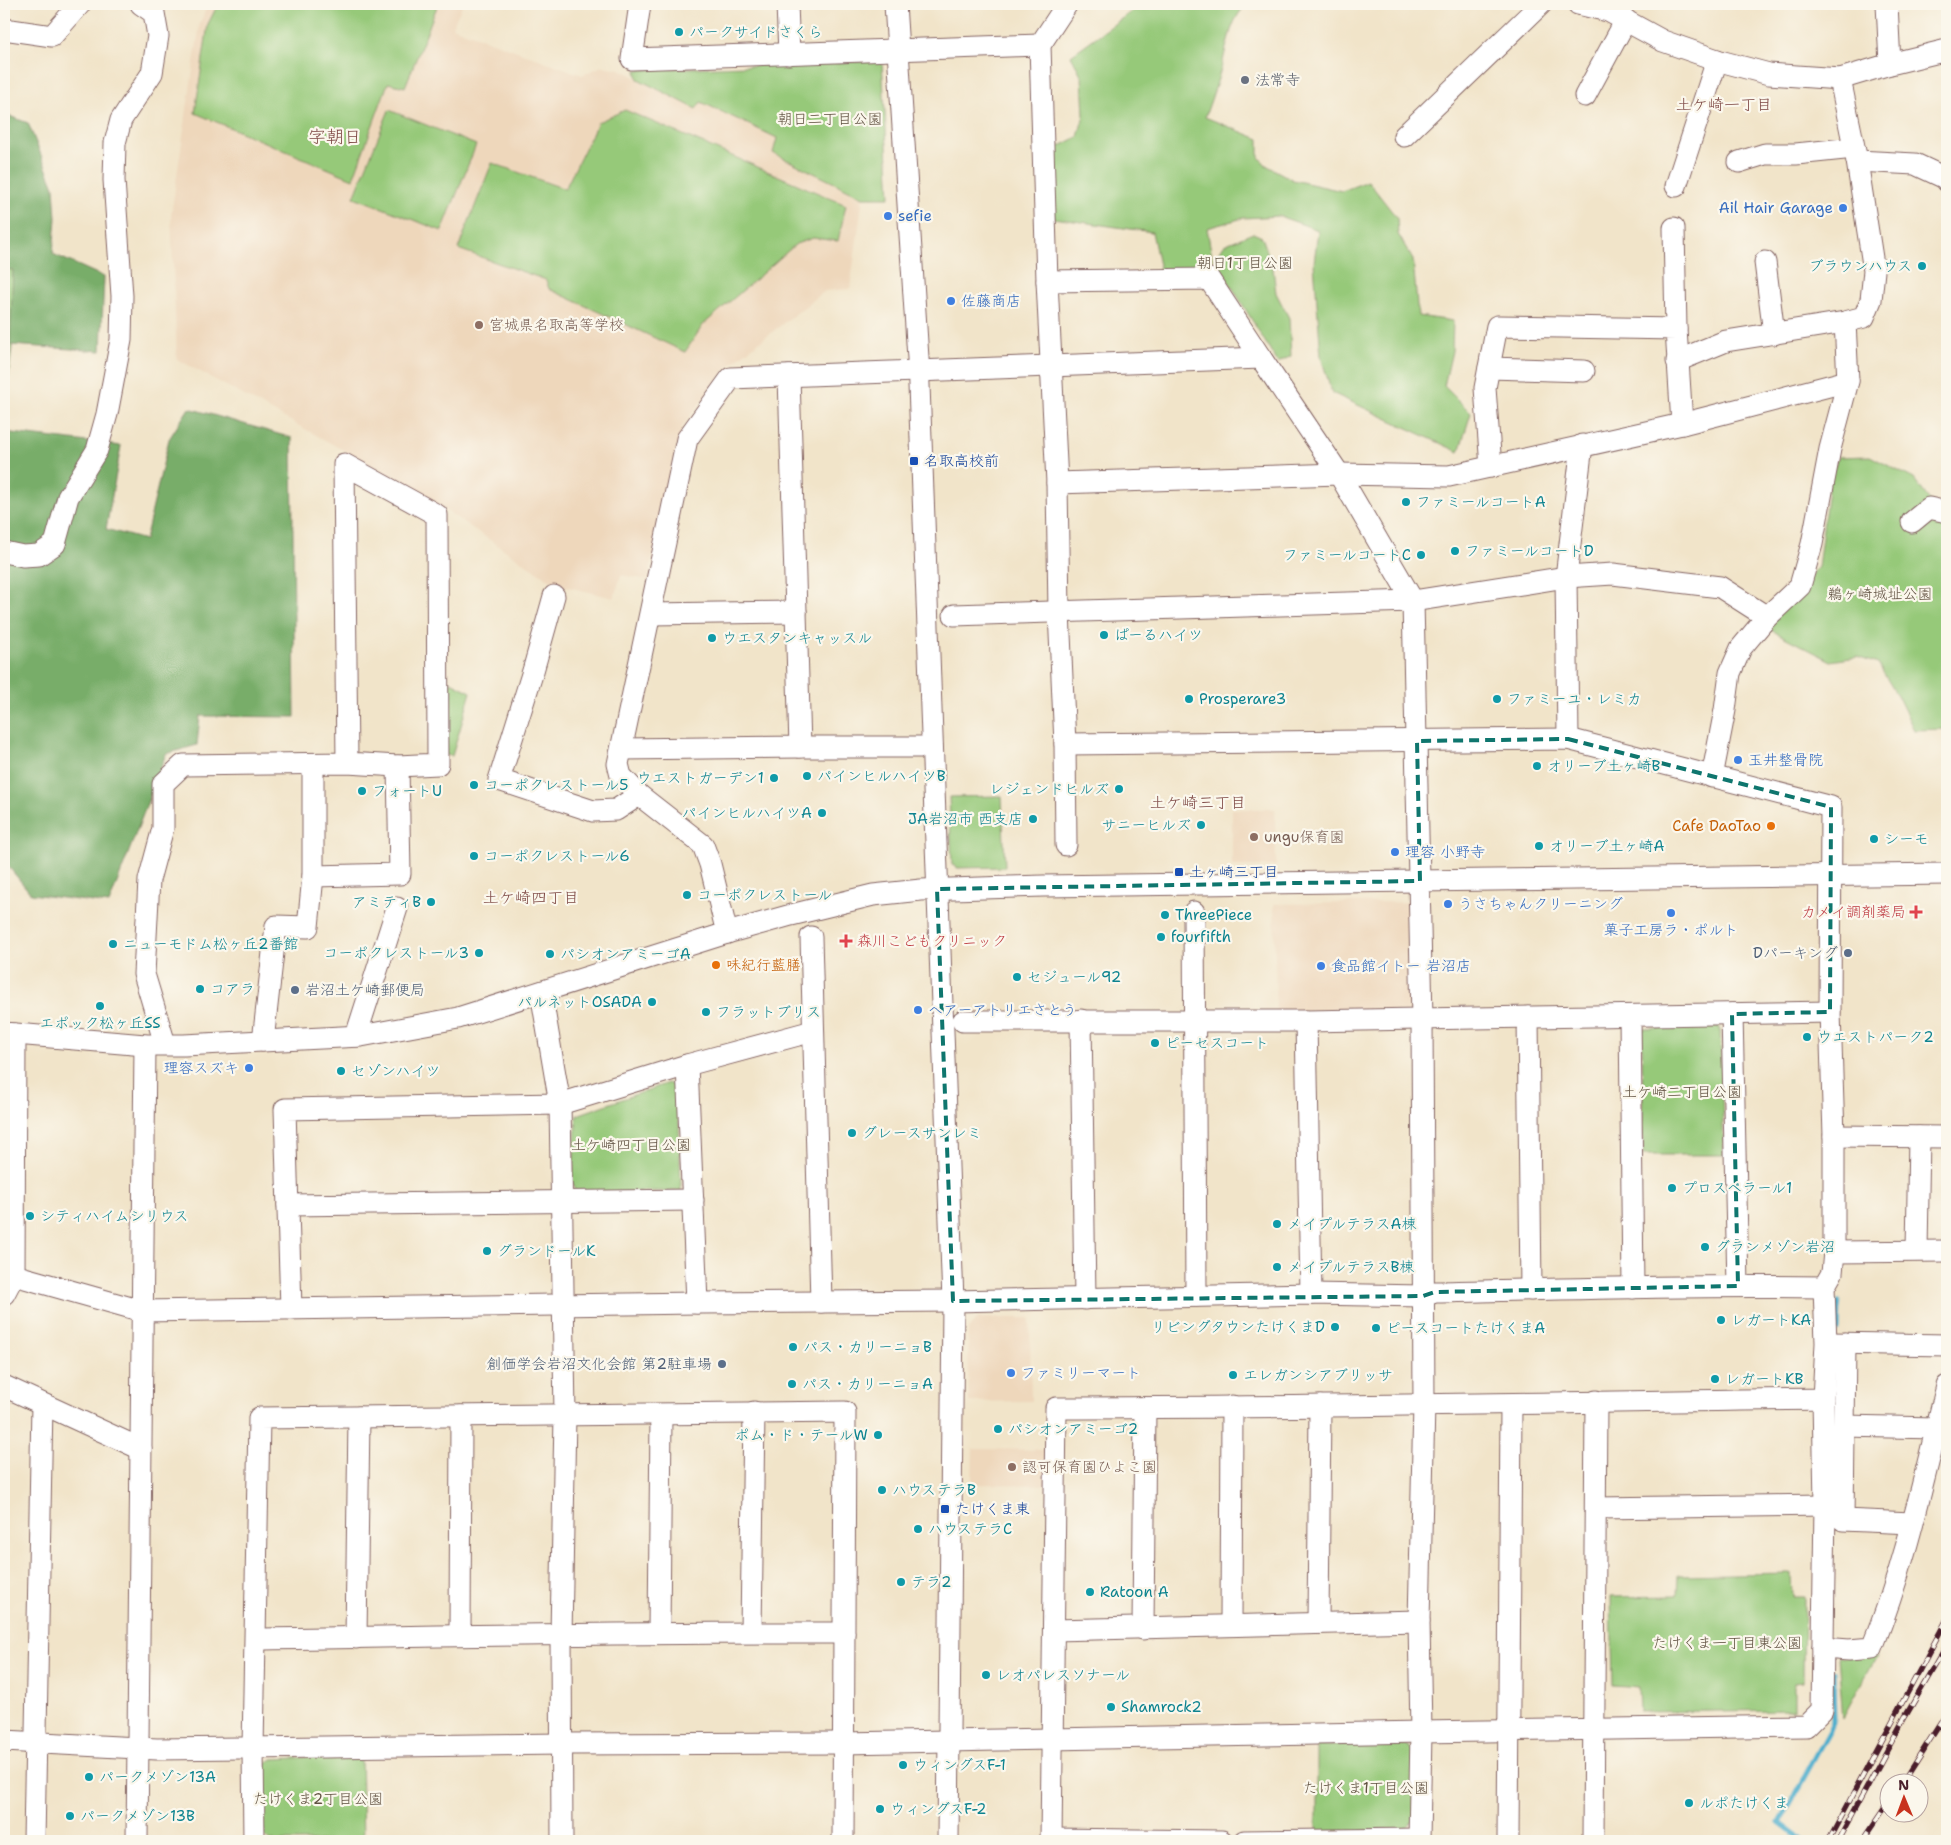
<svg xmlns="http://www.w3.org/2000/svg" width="1951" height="1845" font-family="'Shantell Sans','Klee One',sans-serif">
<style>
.built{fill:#eed7bb}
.green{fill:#96c979;stroke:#707452}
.forest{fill:#78ad69;stroke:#61664a}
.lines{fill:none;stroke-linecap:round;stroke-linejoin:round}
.stream{stroke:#4eafcd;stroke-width:5}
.minor-casing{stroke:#846462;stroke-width:23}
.minor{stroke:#fff;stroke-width:21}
.rail-casing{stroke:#4a1f2b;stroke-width:5.5}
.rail{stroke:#fbf7ec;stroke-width:4;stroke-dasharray:11;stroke-linecap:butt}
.marked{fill:none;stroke:#0f766e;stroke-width:4;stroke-dasharray:10 6;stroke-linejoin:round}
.culture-dot{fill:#0f9aa8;stroke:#fbf7ec;stroke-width:2}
.worship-dot{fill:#6b7280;stroke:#fbf7ec;stroke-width:2}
.shop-dot{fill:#3f7fe0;stroke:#fbf7ec;stroke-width:2}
.education-dot{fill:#8d6e63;stroke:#fbf7ec;stroke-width:2}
.transit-dot{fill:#1a4fb4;stroke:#fbf7ec;stroke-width:2}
.food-dot{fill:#e8710a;stroke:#fbf7ec;stroke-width:2}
.health-dot{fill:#e0444e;stroke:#fbf7ec;stroke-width:2}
.service-dot{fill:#5c6f8a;stroke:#fbf7ec;stroke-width:2}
.labels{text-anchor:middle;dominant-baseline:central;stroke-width:4.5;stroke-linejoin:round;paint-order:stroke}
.culture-label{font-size:15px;fill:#0d838f;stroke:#fbf7ec;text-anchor:start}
.worship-label{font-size:15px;fill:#5b616d;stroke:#fbf7ec;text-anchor:start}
.park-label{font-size:15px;fill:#615242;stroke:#fbf7ec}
.shop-label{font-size:15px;fill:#366cbe;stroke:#fbf7ec;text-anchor:start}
.education-label{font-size:15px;fill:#785e54;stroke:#fbf7ec;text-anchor:start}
.transit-label{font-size:15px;fill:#164399;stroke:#fbf7ec;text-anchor:start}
.food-label{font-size:15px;fill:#c56008;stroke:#fbf7ec;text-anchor:end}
.health-label{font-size:15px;fill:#be3a42;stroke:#fbf7ec;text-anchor:end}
.service-label{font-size:15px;fill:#4e5e75;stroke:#fbf7ec;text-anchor:end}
.neighbourhood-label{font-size:16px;fill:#7f4a46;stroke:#fbf7ec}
.quarter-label{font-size:18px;fill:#7f4a46;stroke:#fbf7ec}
</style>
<rect width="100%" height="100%" fill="#fbf7ec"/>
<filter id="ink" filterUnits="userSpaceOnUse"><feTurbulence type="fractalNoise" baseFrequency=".02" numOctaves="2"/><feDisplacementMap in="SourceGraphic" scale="10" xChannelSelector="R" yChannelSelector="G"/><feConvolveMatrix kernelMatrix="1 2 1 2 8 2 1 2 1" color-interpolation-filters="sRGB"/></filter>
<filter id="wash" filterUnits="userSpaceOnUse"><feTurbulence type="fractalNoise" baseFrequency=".0096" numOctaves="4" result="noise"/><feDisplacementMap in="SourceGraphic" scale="20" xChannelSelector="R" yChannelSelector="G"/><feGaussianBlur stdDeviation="1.12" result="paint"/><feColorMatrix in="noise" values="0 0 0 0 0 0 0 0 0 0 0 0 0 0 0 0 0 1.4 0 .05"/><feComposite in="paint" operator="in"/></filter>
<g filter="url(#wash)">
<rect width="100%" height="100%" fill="#f1e4c9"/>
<g class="built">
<polygon points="208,4 463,4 452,27 582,75 602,66 620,69 696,109 701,102 778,139 773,153 863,197 850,289 825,291 728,366 682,427 669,476 648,580 621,575 614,598 556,584 409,486 177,359 171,215 200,23"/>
<polygon points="1232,809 1275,809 1276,866 1232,866"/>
<polygon points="1414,902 1415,1007 1411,1012 1276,1014 1274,904"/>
<polygon points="978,1318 1030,1318 1031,1401 969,1402 968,1330"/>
<polygon points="973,1449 1052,1450 1052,1485 972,1484"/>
</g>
<g class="green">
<polygon points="218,4 438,4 405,87 388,83 353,179 195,113 208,24"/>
<path d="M1142,4h106c-19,14 -21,46 -28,68 -4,15 -10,30 -15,45l54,22v18l7,8 27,15 49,11 26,-10 29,37 1,16 15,26 5,56 35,5 -1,30 -8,35 27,27 -12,39 -127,-59 -11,-36 -7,-94 4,-33 -39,-14 -36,2 -36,10 7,41 -54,1 -8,-38 -99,-14 -1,-68 26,-13 6,-22 -2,-38 -11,-22z"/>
<polygon points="882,61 890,197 863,197 773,153 777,138 701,102 696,109 638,79 636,70"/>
<polygon points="389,110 476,145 442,231 354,197"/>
<polygon points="625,110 846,205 838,241 813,238 796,244 703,325 685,352 549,289 546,280 458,249 492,163 565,189 598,122"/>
<polygon points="1253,233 1262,237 1273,268 1276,293 1289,318 1291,356 1278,363 1215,259 1224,245"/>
<polygon points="4,242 21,268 4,419"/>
<polygon points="1870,456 1914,479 1947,524 1947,729 1914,730 1898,697 1878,664 1857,657 1831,661 1767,628 1818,567 1829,482 1838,457"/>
<polygon points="449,681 471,692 452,756 445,755"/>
<polygon points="1002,796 1005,867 958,868 952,865 949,797"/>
<polygon points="1720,1027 1724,1155 1643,1155 1642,1029"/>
<polygon points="668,1083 678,1088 681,1191 575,1192 572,1181 577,1115"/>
<polygon points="1791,1573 1792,1596 1804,1596 1803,1682 1794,1683 1794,1710 1640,1712 1639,1687 1613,1685 1611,1597 1677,1596 1678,1575"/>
<polygon points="1838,1656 1877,1656 1843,1719"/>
<polygon points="1407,1745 1416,1755 1414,1820 1404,1830 1317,1831 1317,1746"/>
<polygon points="361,1755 363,1841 271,1841 263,1835 264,1766 272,1759"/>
</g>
<g class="forest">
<polygon points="4,114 28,123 54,187 56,218 53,254 104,277 101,351 10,345 13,270 4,269"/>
<polygon points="189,408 292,438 295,717 200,716 197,745 166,754 109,904 31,894 4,861 4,432 121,446 106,529 145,540 169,439"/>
</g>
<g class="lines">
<g class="stream">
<polyline points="1838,1330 1839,1302"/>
<polyline points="1803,1841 1779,1823 1834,1723 1833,1672"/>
</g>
</g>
</g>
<g filter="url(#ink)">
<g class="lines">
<g class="minor-casing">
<g id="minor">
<polyline points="640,4 632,59 1040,45"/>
<polyline points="787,4 789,54"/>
<polyline points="895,4 918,358 953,1301 948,1841"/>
<polyline points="1578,4 1608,11 1663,41 1720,61 1769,74 1840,79 1890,64 1947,50"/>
<polyline points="1887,4 1890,64"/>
<polyline points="4,29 52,36 80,4"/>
<polyline points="1585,96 1626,20"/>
<polyline points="1404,136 1541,4"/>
<polyline points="1857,161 1915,164 1945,178 1947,181"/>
<polyline points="1739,162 1765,154 1796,154 1854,148"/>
<polyline points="1676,186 1717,60"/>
<polyline points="1674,228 1676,329"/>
<polyline points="1765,262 1774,334"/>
<polyline points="1047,281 1209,279 1261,358"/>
<polyline points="1677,361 1726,341 1845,322"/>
<polyline points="1489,368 1584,371"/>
<polyline points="1491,467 1485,388 1497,326 1676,329 1682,424"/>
<polyline points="1057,483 1339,474 1449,476 1682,424 1848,381"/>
<polyline points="1912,522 1929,508 1947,512"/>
<polyline points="4,552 23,556 39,555 55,544 68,497 97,450 107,414 121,340 122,296 114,180 115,143 121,120 152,73 158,36 154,13 141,4"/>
<polyline points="554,596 533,671 499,780 593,811 616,810 639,795"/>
<polyline points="651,614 796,612"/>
<polyline points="954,615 1413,601 1566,577 1613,574 1720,587 1767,617"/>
<polyline points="1568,739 1566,577 1582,445"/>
<polyline points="800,747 932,747"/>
<polyline points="622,749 800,747 789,376"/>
<polyline points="1712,777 1725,710 1730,673 1741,648 1767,617 1800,586 1812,544 1830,449 1848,381 1845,322 1864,317 1871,300 1874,271 1857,161 1840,79"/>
<polyline points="1066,845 1065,744 1059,612 1057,483 1047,281 1040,45 1067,4"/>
<polyline points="313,876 400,874 398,766"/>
<polyline points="1194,912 1196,1296"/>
<polyline points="727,933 710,864 703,845 639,795 621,776 618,764 687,439 731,378 1261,358 1339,474 1413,601 1422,1019 1424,1405 1419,1621 1421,1732 1419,1841"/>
<polyline points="811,937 821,1302"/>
<polyline points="541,992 560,1104 565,1415 561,1636 562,1841"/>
<polyline points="1732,1014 1738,1286"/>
<polyline points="1630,1016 1633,1288"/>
<polyline points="1528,1017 1531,1290"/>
<polyline points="1081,1020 1085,1299"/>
<polyline points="963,1021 1306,1021 1830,1012"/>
<polyline points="1306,1021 1311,1294"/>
<polyline points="4,1033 145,1045 184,1045 361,1036 458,1018 727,933 791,915 873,895 921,890 1043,886 1947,874"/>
<polyline points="356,1036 397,908"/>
<polyline points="263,1041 276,926 308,927 313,876 313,765"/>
<polyline points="165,1044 144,974 149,880 163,828 163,784 183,765 347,763 398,766 438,764 437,515 344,464 347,763"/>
<polyline points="687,1065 697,1303"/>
<polyline points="1834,1136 1947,1137"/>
<polyline points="288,1205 693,1200"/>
<polyline points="1917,1250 1919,1137"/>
<polyline points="1834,1252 1947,1251"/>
<path d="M4,1275h10l128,36 555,-8 256,-2 358,-7 112,2 12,-4c130,-3 260,-7 389,-5"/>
<polyline points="4,1294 14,1275 15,1034"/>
<polyline points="291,1309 285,1109 560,1104 687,1065 813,1031"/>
<polyline points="1831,1343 1947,1345"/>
<polyline points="1845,1343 1843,1520 1912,1523"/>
<polyline points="4,1386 141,1449"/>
<polyline points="1844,1426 1936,1428"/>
<polyline points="1596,1508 1825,1505"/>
<polyline points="1318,1623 1320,1406"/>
<polyline points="1231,1625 1232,1406"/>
<polyline points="1143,1629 1145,1408"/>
<polyline points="1054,1630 1419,1621"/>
<polyline points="751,1632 754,1412"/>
<polyline points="659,1633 661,1415"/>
<polyline points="460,1635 461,1416"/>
<polyline points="356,1638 359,1417"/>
<path d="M256,1639c196,-3 392,-7 588,-6"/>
<path d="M1823,1648l26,2 23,-2c34,-84 53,-175 75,-262"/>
<polyline points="4,1741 157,1749 563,1744 844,1743 1421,1732 1806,1726 1822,1710 1825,1505 1823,1399 1826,1343 1824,1287 1832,1273 1834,1252 1834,1136 1830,1012 1831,807 1568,739 1065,744"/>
<polyline points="1051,1839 1222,1841"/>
<polyline points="34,1841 42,1404"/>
<polyline points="137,1841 145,1045"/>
<polyline points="254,1841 253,1748 259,1418 845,1412 843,1841"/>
<path d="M1051,1841l5,-433c256,0 511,-6 767,-9"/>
<polyline points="1244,1841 1419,1839"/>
<polyline points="1508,1841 1511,1405"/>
<polyline points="1593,1841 1596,1401"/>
</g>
</g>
<use href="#minor" class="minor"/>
<g class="rail-casing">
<g id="rail">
<polyline points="1903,1782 1947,1713"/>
<polyline points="1828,1841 1947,1619"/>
<polyline points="1838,1841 1905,1717 1947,1645"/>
<polyline points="1863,1841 1888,1804"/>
</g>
</g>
<use href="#rail" class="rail"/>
</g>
</g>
<path class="marked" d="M1568,739l263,68 -1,205 -98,2 6,272 -303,6 -12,4 -470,5 -16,-412 483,-8 -3,-140z"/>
<g class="culture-dot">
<circle cx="679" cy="32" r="5"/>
<circle cx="1922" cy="266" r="5"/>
<circle cx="1406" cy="502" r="5"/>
<circle cx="1455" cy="551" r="5"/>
<circle cx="1421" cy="555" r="5"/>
<circle cx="1104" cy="635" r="5"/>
<circle cx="712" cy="638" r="5"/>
<circle cx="1189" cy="699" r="5"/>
<circle cx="1497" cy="699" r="5"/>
<circle cx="1537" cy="766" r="5"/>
<circle cx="807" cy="776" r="5"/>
<circle cx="774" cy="778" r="5"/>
<circle cx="474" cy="785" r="5"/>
<circle cx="1119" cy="789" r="5"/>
<circle cx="362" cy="791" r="5"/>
<circle cx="822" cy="813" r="5"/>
<circle cx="1033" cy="819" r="5"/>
<circle cx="1201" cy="825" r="5"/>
<circle cx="1874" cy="839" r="5"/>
<circle cx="1539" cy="846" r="5"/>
<circle cx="474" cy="856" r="5"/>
<circle cx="687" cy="895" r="5"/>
<circle cx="431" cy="902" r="5"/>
<circle cx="1165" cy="915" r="5"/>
<circle cx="1161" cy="937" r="5"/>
<circle cx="113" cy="944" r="5"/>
<circle cx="479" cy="953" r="5"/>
<circle cx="550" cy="954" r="5"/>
<circle cx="1017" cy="977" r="5"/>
<circle cx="200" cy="989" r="5"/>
<circle cx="652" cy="1002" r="5"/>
<circle cx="100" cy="1006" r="5"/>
<circle cx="706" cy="1012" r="5"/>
<circle cx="1807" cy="1037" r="5"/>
<circle cx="1155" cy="1043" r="5"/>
<circle cx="341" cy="1071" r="5"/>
<circle cx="852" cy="1133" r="5"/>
<circle cx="1672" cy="1188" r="5"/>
<circle cx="30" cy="1216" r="5"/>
<circle cx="1277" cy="1224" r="5"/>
<circle cx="1705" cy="1247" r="5"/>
<circle cx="487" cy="1251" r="5"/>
<circle cx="1277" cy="1267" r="5"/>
<circle cx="1721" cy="1320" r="5"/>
<circle cx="1335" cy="1327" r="5"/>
<circle cx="1376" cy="1328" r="5"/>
<circle cx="793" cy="1347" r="5"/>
<circle cx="1233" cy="1375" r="5"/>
<circle cx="1715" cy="1379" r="5"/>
<circle cx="792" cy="1384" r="5"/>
<circle cx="998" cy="1429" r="5"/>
<circle cx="878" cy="1435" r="5"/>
<circle cx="882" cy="1490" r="5"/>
<circle cx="918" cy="1529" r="5"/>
<circle cx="901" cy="1582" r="5"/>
<circle cx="1090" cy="1592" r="5"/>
<circle cx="986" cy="1675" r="5"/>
<circle cx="1111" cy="1707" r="5"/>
<circle cx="903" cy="1765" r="5"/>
<circle cx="89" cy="1777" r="5"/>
<circle cx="1689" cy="1803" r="5"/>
<circle cx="880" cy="1809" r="5"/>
<circle cx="70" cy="1816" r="5"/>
</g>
<circle class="worship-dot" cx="1245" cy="80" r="5"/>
<g class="shop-dot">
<circle cx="1843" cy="208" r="5"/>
<circle cx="888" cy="216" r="5"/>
<circle cx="951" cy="301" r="5"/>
<circle cx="1738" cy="760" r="5"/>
<circle cx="1395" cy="852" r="5"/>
<circle cx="1448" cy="904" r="5"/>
<circle cx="1671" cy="913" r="5"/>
<circle cx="1321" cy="966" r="5"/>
<circle cx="918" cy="1010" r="5"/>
<circle cx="249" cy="1068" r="5"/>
<circle cx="1011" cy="1373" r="5"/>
</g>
<g class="education-dot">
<circle cx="479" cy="325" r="5"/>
<circle cx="1254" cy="837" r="5"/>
<circle cx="1012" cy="1467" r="5"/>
</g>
<g class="transit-dot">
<rect x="909" y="456" width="10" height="10" rx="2.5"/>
<rect x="1174" y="867" width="10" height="10" rx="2.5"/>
<rect x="940" y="1504" width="10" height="10" rx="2.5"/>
</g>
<g class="food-dot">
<circle cx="1771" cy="826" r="5"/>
<circle cx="716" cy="965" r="5"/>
</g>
<g class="health-dot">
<path d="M1913.5 904.5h5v5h5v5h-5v5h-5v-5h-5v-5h5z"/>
<path d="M843.5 933.5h5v5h5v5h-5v5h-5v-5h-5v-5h5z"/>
</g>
<g class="service-dot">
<circle cx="1848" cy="953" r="5"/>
<circle cx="295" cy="990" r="5"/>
<circle cx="722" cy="1364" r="5"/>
</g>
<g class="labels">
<g class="culture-label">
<text x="689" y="32">パークサイドさくら</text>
<text x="1912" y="266" text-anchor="end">ブラウンハウス</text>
<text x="1416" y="502">ファミールコートA</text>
<text x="1465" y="551">ファミールコートD</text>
<text x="1411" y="555" text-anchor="end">ファミールコートC</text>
<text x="1114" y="635">ぱーるハイツ</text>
<text x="722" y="638">ウエスタンキャッスル</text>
<text x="1199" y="699">Prosperare3</text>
<text x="1507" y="699">ファミーユ・レミカ</text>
<text x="1547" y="766">オリーブ土ヶ崎B</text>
<text x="817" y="776">パインヒルハイツB</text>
<text x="764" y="778" text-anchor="end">ウエストガーデン1</text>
<text x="484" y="785">コーポクレストール5</text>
<text x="1109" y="789" text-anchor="end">レジェンドヒルズ</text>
<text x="372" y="791">フォートU</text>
<text x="812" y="813" text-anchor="end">パインヒルハイツA</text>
<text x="1023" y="819" text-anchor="end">JA岩沼市 西支店</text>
<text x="1191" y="825" text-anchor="end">サニーヒルズ</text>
<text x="1884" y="839">シーモ</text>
<text x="1549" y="846">オリーブ土ヶ崎A</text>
<text x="484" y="856">コーポクレストール6</text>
<text x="697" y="895">コーポクレストール</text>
<text x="421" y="902" text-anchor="end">アミティB</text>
<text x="1175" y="915">ThreePiece</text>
<text x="1171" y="937">fourfifth</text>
<text x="123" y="944">ニューモドム松ヶ丘2番館</text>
<text x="469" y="953" text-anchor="end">コーポクレストール3</text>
<text x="560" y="954">パシオンアミーゴA</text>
<text x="1027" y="977">セジュール92</text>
<text x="210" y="989">コアラ</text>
<text x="642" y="1002" text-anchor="end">パルネットOSADA</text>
<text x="716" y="1012">フラットブリス</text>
<text x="100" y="1023" text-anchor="middle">エポック松ヶ丘SS</text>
<text x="1817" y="1037">ウエストパーク2</text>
<text x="1165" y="1043">ピーセスコート</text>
<text x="351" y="1071">セゾンハイツ</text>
<text x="862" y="1133">グレースサンレミ</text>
<text x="1682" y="1188">プロスペラール1</text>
<text x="40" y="1216">シティハイムシリウス</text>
<text x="1287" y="1224">メイプルテラスA棟</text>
<text x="1715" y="1247">グランメゾン岩沼</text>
<text x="497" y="1251">グランドールK</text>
<text x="1287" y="1267">メイプルテラスB棟</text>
<text x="1731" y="1320">レガートKA</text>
<text x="1325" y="1327" text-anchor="end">リビングタウンたけくまD</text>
<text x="1386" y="1328">ピースコートたけくまA</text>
<text x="803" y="1347">パス・カリーニョB</text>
<text x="1243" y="1375">エレガンシアブリッサ</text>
<text x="1725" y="1379">レガートKB</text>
<text x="802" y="1384">パス・カリーニョA</text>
<text x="1008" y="1429">パシオンアミーゴ2</text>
<text x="868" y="1435" text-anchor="end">ポム・ド・テールW</text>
<text x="892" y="1490">ハウステラB</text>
<text x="928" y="1529">ハウステラC</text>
<text x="911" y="1582">テラ2</text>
<text x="1100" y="1592">Ratoon A</text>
<text x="996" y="1675">レオパレスソナール</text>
<text x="1121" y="1707">Shamrock2</text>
<text x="913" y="1765">ウィングスF-1</text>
<text x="99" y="1777">パークメゾン13A</text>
<text x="1699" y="1803">ルポたけくま</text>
<text x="890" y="1809">ウィングスF-2</text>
<text x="80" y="1816">パークメゾン13B</text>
</g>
<g class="worship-label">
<text x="1255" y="80">法常寺</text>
</g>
<g class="park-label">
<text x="830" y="119">朝日二丁目公園</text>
<text x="1245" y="263">朝日1丁目公園</text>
<text x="1880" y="594">鵜ヶ崎城址公園</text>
<text x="1682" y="1092">土ケ崎二丁目公園</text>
<text x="631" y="1145">土ケ崎四丁目公園</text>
<text x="1727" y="1643">たけくま一丁目東公園</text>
<text x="1366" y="1788">たけくま1丁目公園</text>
<text x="318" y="1799">たけくま2丁目公園</text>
</g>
<g class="shop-label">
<text x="1833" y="208" text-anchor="end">Ail Hair Garage</text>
<text x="898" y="216">sefie</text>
<text x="961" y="301">佐藤商店</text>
<text x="1748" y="760">玉井整骨院</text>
<text x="1405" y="852">理容 小野寺</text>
<text x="1458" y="904">うさちゃんクリーニング</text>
<text x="1671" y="930" text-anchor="middle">菓子工房ラ・ポルト</text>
<text x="1331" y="966">食品館イトー 岩沼店</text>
<text x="928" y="1010">ヘアーアトリエさとう</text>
<text x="239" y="1068" text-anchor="end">理容スズキ</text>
<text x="1021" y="1373">ファミリーマート</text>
</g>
<g class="education-label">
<text x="489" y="325">宮城県名取高等学校</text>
<text x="1264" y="837">ungu保育園</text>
<text x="1022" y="1467">認可保育園ひよこ園</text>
</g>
<g class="transit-label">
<text x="924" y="461">名取高校前</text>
<text x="1189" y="872">土ヶ崎三丁目</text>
<text x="955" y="1509">たけくま東</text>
</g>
<g class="food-label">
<text x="1761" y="826">Cafe DaoTao</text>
<text x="726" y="965" text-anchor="start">味紀行藍膳</text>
</g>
<g class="health-label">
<text x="1906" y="912">カメイ調剤薬局</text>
<text x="857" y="941" text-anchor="start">森川こどもクリニック</text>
</g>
<g class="service-label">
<text x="1838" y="953">Dパーキング</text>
<text x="305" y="990" text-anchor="start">岩沼土ケ崎郵便局</text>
<text x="712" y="1364">創価学会岩沼文化会館 第2駐車場</text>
</g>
<g class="neighbourhood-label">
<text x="1724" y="104">土ケ崎一丁目</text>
<text x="1198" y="802">土ケ崎三丁目</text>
<text x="531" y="897">土ケ崎四丁目</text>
</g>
<g class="quarter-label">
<text x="335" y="137">字朝日</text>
</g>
</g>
<rect width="1951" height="1845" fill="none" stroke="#fbf7ec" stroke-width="20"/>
<g transform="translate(1904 1798) rotate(359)"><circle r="24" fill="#fbf7ec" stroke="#b4a19f"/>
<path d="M0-4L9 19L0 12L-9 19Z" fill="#c8321e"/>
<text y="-8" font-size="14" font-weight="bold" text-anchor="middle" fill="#4a1f2b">N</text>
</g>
</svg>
